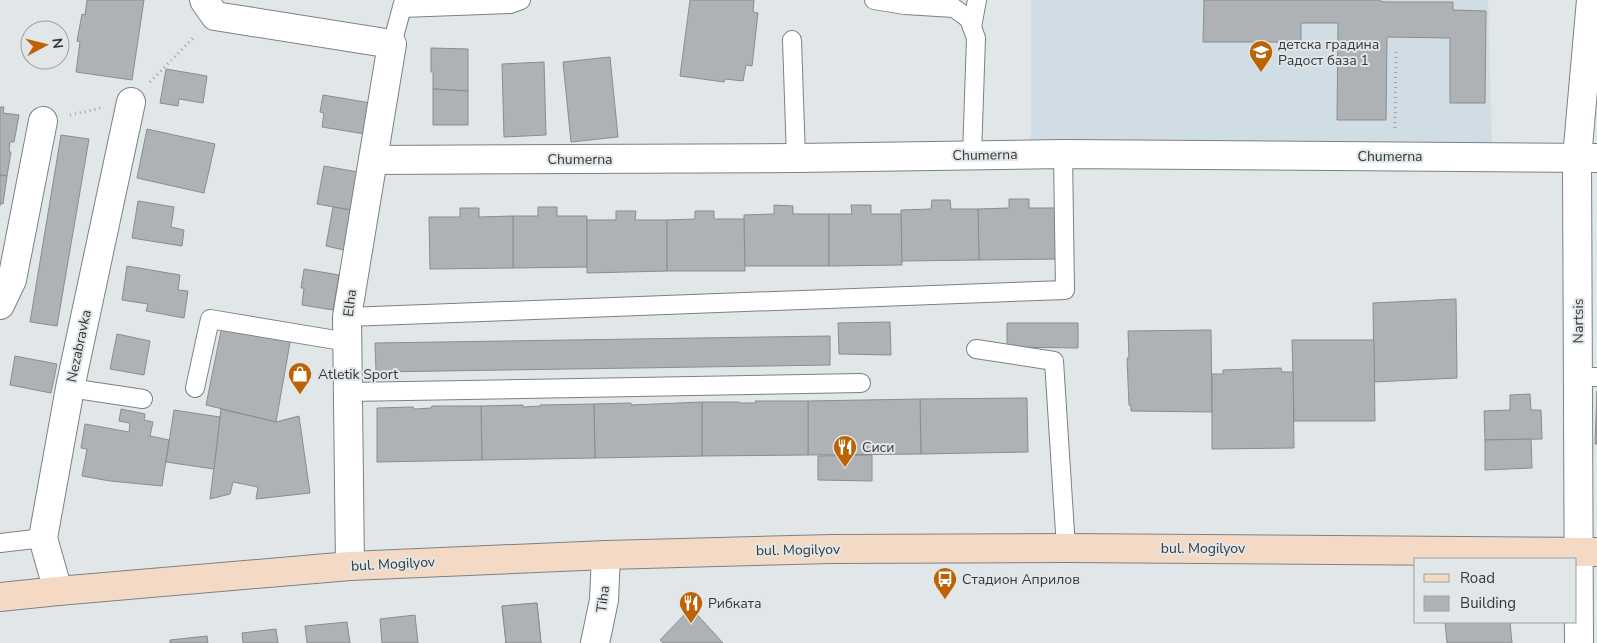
<svg xmlns="http://www.w3.org/2000/svg" width="1597" height="643" font-family="'Nunito Sans',sans-serif">
<style>
.built{fill:#d1dde4}
.building{fill:#aeb2b4;stroke:#898d90}
.lines{fill:none;stroke-linecap:round;stroke-linejoin:round}
.lane-casing{stroke:#7d8184;stroke-width:20}
.street-casing{stroke:#7d8184;stroke-width:30}
.secondary-casing{stroke:#7d8184;stroke-width:30}
.path{stroke:#9fa3a5;stroke-width:3;stroke-dasharray:1 4;stroke-linecap:butt}
.lane{stroke:#fff;stroke-width:18}
.street{stroke:#fff;stroke-width:28}
.secondary{stroke:#f4dac5;stroke-width:28}
.labels{text-anchor:middle;dominant-baseline:central;stroke-width:4;stroke-linejoin:round;paint-order:stroke}
.poi-label{font-size:14px;fill:#363839;stroke:#e1e6e8;text-anchor:start}
.street-label{font-size:14px;fill:#363839;stroke:#e1e6e8}
</style>
<rect width="100%" height="100%" fill="#e1e6e8"/>
<polygon class="built" points="1031,0 1488,0 1492,145 1031,146"/>
<g class="building">
<polygon points="87,0 144,0 132,80 76,72 80,42 77,41 82,14 85,15"/>
<polygon points="690,0 754,0 753,12 758,13 752,66 746,65 743,81 725,79 724,82 680,76"/>
<polygon points="1204,0 1380,0 1380,1 1386,2 1453,2 1453,10 1486,11 1485,103 1450,103 1450,38 1387,37 1386,120 1337,120 1338,23 1301,23 1301,42 1203,42"/>
<polygon points="431,48 468,49 468,91 433,89 433,72 431,72"/>
<polygon points="610,57 618,137 571,142 563,62"/>
<polygon points="544,62 546,135 504,137 502,64"/>
<polygon points="166,69 207,76 203,103 179,99 178,106 160,103"/>
<polygon points="433,89 468,91 468,125 433,125"/>
<polygon points="323,95 371,103 365,134 322,127 324,113 320,112"/>
<polygon points="0,107 4,107 3,113 19,115 14,142 10,142 9,152 11,152 7,176 0,175"/>
<polygon points="147,129 215,144 204,193 137,178"/>
<polygon points="61,135 89,139 57,326 30,322"/>
<polygon points="324,166 358,172 351,210 317,204"/>
<polygon points="0,175 7,176 3,204 0,203 0,206"/>
<polygon points="1009,199 1029,199 1029,208 1059,208 1059,259 979,260 978,209 1009,208"/>
<polygon points="932,200 950,200 951,209 978,209 979,260 901,261 901,210 931,209"/>
<polygon points="138,201 174,207 171,227 184,230 182,246 132,238"/>
<polygon points="774,205 793,206 793,214 829,214 829,266 744,266 744,215 774,214"/>
<polygon points="851,205 871,205 871,214 901,214 902,265 829,266 829,214 852,214"/>
<polygon points="333,207 351,210 344,250 326,246"/>
<polygon points="538,207 557,207 557,216 587,216 587,267 513,268 513,216 538,216"/>
<polygon points="460,208 479,208 479,217 513,216 513,268 430,269 429,217 460,217"/>
<polygon points="616,211 636,211 635,220 667,220 667,271 587,273 587,220 616,220"/>
<polygon points="695,211 714,211 714,219 744,219 745,271 667,271 667,220 695,219"/>
<polygon points="127,266 180,275 178,290 188,291 184,318 146,311 148,304 122,300"/>
<polygon points="304,269 339,275 333,310 302,305 304,288 301,288"/>
<polygon points="1456,299 1457,378 1374,382 1373,303"/>
<polygon points="890,322 891,355 839,354 838,323"/>
<polygon points="1007,323 1078,323 1078,348 1007,347"/>
<polygon points="222,326 291,337 276,422 206,405"/>
<polygon points="1211,330 1212,412 1131,411 1131,406 1129,405 1127,358 1129,358 1128,331"/>
<polygon points="117,334 150,341 144,375 110,369"/>
<polygon points="830,336 830,365 376,372 375,343"/>
<polygon points="1292,340 1374,340 1375,421 1294,421"/>
<polygon points="15,356 57,364 51,393 10,385"/>
<polygon points="1281,368 1282,372 1293,372 1294,448 1212,449 1212,374 1223,374 1223,370"/>
<polygon points="1597,391 1597,444 1595,444"/>
<polygon points="1530,394 1531,410 1541,410 1542,439 1485,440 1484,411 1510,410 1510,395"/>
<polygon points="1027,398 1028,452 921,454 920,399"/>
<polygon points="920,399 921,454 808,455 808,401"/>
<polygon points="755,401 808,401 808,455 702,456 702,402 739,402 740,403 756,403"/>
<polygon points="702,402 702,456 595,458 594,404 631,403 631,405"/>
<polygon points="594,404 595,458 482,460 481,406 523,405 523,407 541,406 540,405"/>
<polygon points="432,406 481,406 482,460 377,462 377,408 413,407 415,409 431,408"/>
<polygon points="121,409 145,414 144,420 153,422 150,436 169,440 162,486 110,481 82,476 87,449 81,448 85,424 129,432 130,423 119,421"/>
<polygon points="221,409 276,422 299,416 310,493 256,499 258,487 233,482 230,494 210,499"/>
<polygon points="174,410 220,417 214,469 166,462"/>
<polygon points="1531,439 1532,468 1485,470 1485,440"/>
<polygon points="872,455 872,481 818,480 818,456"/>
<polygon points="537,603 541,643 506,643 502,606"/>
<polygon points="537,603 541,643 506,643 502,606"/>
<polygon points="691,608 723,643 663,643 660,640"/>
<polygon points="415,615 418,643 382,643 380,619"/>
<polygon points="347,622 350,643 307,643 305,626"/>
<polygon points="1445,622 1510,622 1512,643 1447,643"/>
<polygon points="276,629 278,643 243,643 242,633"/>
<polygon points="207,636 208,643 170,643 170,640"/>
</g>
<g class="lines">
<g class="lane-casing">
<g id="lane">
<polyline points="874,0 905,5 954,8 969,19 976,38 972,155"/>
<polyline points="402,8 510,4 521,0"/>
<polyline points="972,27 977,0"/>
<polyline points="792,40 796,158"/>
<polyline points="392,44 404,0"/>
<polyline points="347,317 1065,290 1063,154"/>
<polyline points="976,349 1054,361 1066,548"/>
<polyline points="1578,377 1597,377"/>
<polyline points="70,388 143,399"/>
<polyline points="195,388 210,319 348,342"/>
<polyline points="348,392 861,383"/>
<polyline points="0,543 43,538"/>
</g>
</g>
<g class="street-casing">
<g id="street">
<polyline points="204,0 215,16 392,44 347,317 350,566"/>
<polyline points="373,160 796,158 1063,154 1597,158"/>
<polyline points="0,305 12,280 43,121"/>
<polyline points="58,591 43,538 70,388 131,102"/>
<polyline points="595,643 604,600 606,555"/>
<polyline points="1579,643 1577,158 1591,0"/>
</g>
</g>
<g class="secondary-casing">
<polyline id="secondary" points="0,597 58,591 350,566 606,555 832,549 1066,548 1597,552"/>
</g>
<g class="path">
<polyline points="150,82 195,36"/>
<polyline points="70,115 101,108"/>
<polyline points="1395,128 1396,50"/>
</g>
<use href="#lane" class="lane"/>
<use href="#street" class="street"/>
<use href="#secondary" class="secondary"/>
</g>
<defs>
<g id="school-pin" transform="scale(1.25)"><path d="M0 17L-7.5 6A9.5 9.5 0 1 1 7.5 6Z" fill="#bd6305" stroke="#e1e6e8"/><path d="M0-5L7-2L0 1L-7-2ZM-4 1L0 2.5L4 1V4Q0 6-4 4Z" fill="#fff"/></g>
<g id="shop-pin" transform="scale(1.25)"><path d="M0 17L-7.5 6A9.5 9.5 0 1 1 7.5 6Z" fill="#bd6305" stroke="#e1e6e8"/><path d="M-5-2.5h2.3a2.7 3.5 0 0 1 5.4 0H5L5.5 6h-11ZM-1.5-2.5h3a1.5 2.3 0 0 0-3 0Z" fill="#fff"/></g>
<g id="restaurant-pin" transform="scale(1.25)"><path d="M0 17L-7.5 6A9.5 9.5 0 1 1 7.5 6Z" fill="#bd6305" stroke="#e1e6e8"/><path d="M-5-6h1v4h1v-4h1v4h1v-4h1v5L-1.5 .5V6h-2V.5L-5-1ZM5-6V6H3V1.5H1.5Q1.5-4 5-6Z" fill="#fff"/></g>
<g id="bus-pin" transform="scale(1.25)"><path d="M0 17L-7.5 6A9.5 9.5 0 1 1 7.5 6Z" fill="#bd6305" stroke="#e1e6e8"/><path d="M-5-6H5V4H4V6H2V4H-2V6H-4V4H-5ZM-3.5-4V0h7V-4ZM-3.5 1.2v1.5H-2V1.2ZM2 1.2v1.5H3.5V1.2Z" fill="#fff"/></g>
</defs>
<g fill-rule="evenodd">
<use href="#school-pin" x="1261" y="52"/>
<use href="#shop-pin" x="300" y="374"/>
<use href="#restaurant-pin" x="845" y="447"/>
<use href="#bus-pin" x="945" y="579"/>
<use href="#restaurant-pin" x="691" y="603"/>
</g>
<g class="labels">
<g class="poi-label">
<text x="1278" y="44">детска градина<tspan x="1278" dy="16">Радост база 1</tspan></text>
<text x="318" y="374">Atletik Sport</text>
<text x="862" y="447">Сиси</text>
<text x="962" y="579">Стадион Априлов</text>
<text x="708" y="603">Рибката</text>
</g>
<g class="street-label">
<text transform="translate(985 155) rotate(-1)">Chumerna</text>
<text x="1390" y="156">Chumerna</text>
<text x="580" y="159">Chumerna</text>
<text transform="translate(350 303) rotate(-83)">Elha</text>
<text transform="translate(1578 321) rotate(-90)">Nartsis</text>
<text transform="translate(79 346) rotate(-78)">Nezabravka</text>
<text x="1203" y="548">bul. Mogilyov</text>
<text transform="translate(798 550) rotate(-1)">bul. Mogilyov</text>
<text transform="translate(393 564) rotate(-3)">bul. Mogilyov</text>
<text transform="translate(603 599) rotate(-83)">Tiha</text>
</g>
</g>
<rect x="1414" y="558" width="162" height="65" fill="#e1e6e8" stroke="#9da0a2"/>
<rect x="1424" y="574" width="25" height="8" fill="#f4dac5" stroke="#9da0a2"/>
<text x="1460" y="583" font-size="15" fill="#363839">Road</text>
<rect x="1424" y="596" width="25" height="15" fill="#aeb2b4" stroke="#9da0a2"/>
<text x="1460" y="608" font-size="15" fill="#363839">Building</text>
<g transform="translate(45 45) rotate(83)"><circle r="24" fill="#e1e6e8" stroke="#9da0a2"/>
<path d="M0-4L9 19L0 12L-9 19Z" fill="#bd6305"/>
<text y="-8" font-size="14" font-weight="bold" text-anchor="middle" fill="#363839">N</text>
</g>
</svg>
